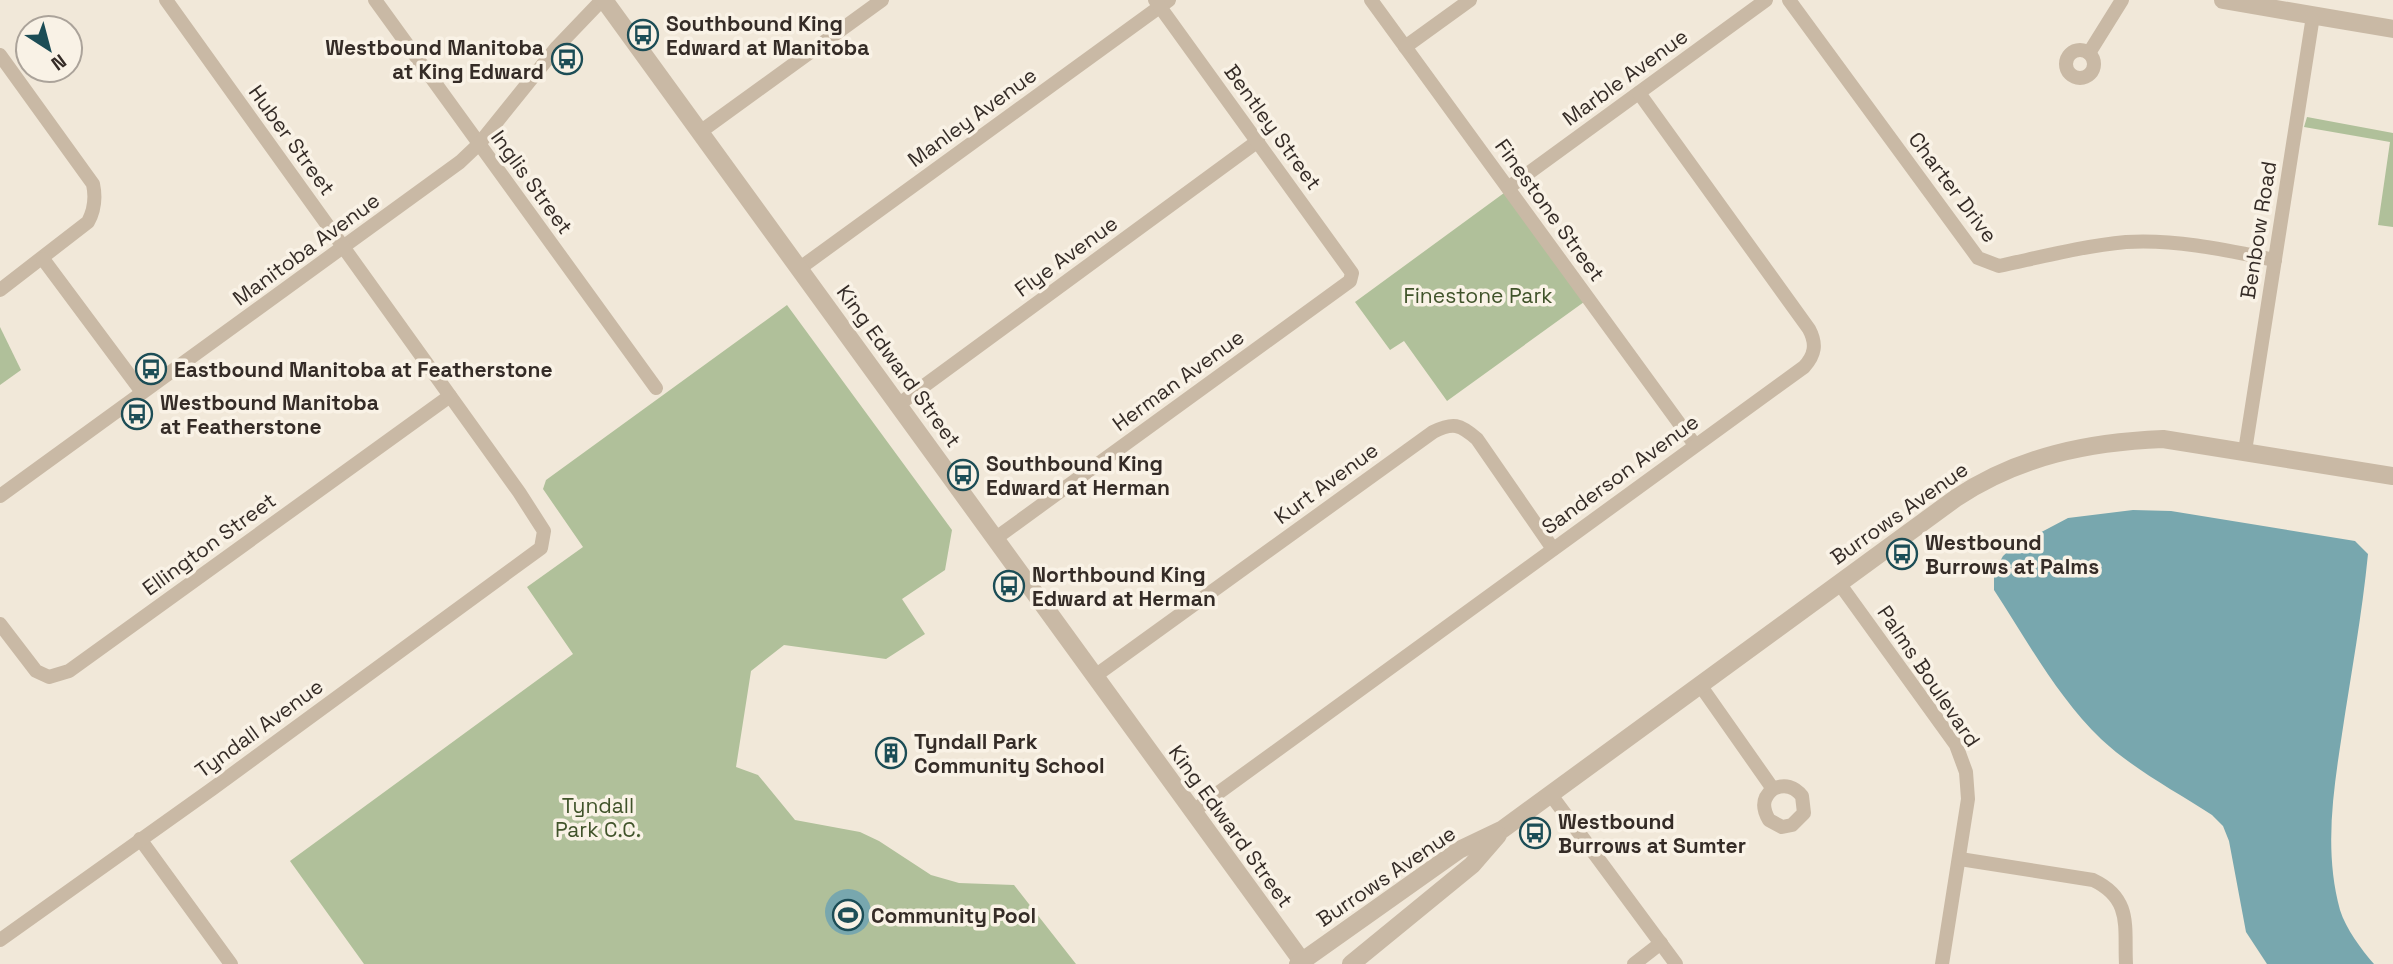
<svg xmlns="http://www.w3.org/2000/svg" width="2393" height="964" font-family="'Space Grotesk',sans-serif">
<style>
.green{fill:#b0c09a}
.water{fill:#78a7ae}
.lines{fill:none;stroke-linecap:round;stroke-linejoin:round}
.minor{stroke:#c9b9a5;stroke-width:14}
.tertiary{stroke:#c9b9a5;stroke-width:18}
.labels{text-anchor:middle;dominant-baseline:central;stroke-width:7;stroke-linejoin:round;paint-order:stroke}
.poi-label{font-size:21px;font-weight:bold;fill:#352c27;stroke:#f9f2e6;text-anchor:start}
.street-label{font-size:21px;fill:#352c27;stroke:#f9f2e6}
.park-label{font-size:21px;fill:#40532a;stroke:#f9f2e6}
</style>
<rect width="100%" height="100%" fill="#f1e8d9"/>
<g class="green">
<polygon points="2307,117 2393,133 2393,227 2378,225 2390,142 2304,127"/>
<polygon points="1504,193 1584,302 1447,401 1404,341 1390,350 1355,302"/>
<polygon points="787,305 952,530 945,570 902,599 925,634 886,659 784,645 751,671 736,767 758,775 795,820 860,832 879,841 931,875 959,883 1014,885 1076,964 364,964 290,861 573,654 527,587 583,547 543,489 546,480"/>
<polygon points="0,327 21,370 0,385"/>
</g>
<g class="water">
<path d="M2133,510l38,1 184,30 13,13c-6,61 -17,120 -26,180 -9,59 -18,117 -2,176 6,19 21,39 34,54h-107l-21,-32 -17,-91 -6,-15 -11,-11c-37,-24 -79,-46 -111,-76 -43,-41 -75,-100 -107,-149v-18l9,-16 10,-9 55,-29z"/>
<circle cx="848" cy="912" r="23"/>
</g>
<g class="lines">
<g class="minor">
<polyline points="375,0 656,388"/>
<polyline points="1371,0 1695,445"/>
<path d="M1789,0l189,258 21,8c42,-9 84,-20 127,-24 51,-3 100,8 149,18"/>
<polyline points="1405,47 1470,0"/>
<circle cx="2080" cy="64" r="14"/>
<polyline points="2089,53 2122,0"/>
<path d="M0,55l93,129c3,14 1,27 -5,38l-88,68"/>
<polyline points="700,132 882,0"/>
<polyline points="1508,188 1766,0"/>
<polyline points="43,259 142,392"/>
<polyline points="800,268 1169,0"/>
<polyline points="898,405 1258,141"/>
<polyline points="2245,451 2313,16"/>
<polyline points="0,496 460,162 479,144 557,47 602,0"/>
<polyline points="996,538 1350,281 1352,273 1155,0"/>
<polyline points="1839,583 1956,745 1966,772 1968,799 1942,964"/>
<polyline points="0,624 36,671 49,677 69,671 450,396"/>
<path d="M1095,676l338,-244c20,-10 27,-8 44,7l76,110"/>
<path d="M1700,685l73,104c12,-6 22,-2 29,7l2,17 -12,12 -10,2 -13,-7c-7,-12 -7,-22 4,-31"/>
<polyline points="1551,795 1676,964"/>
<path d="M1192,812l612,-445c11,-12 13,-23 5,-38l-170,-236"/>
<polyline points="140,839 231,964"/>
<path d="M1960,859l133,21c40,19 31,48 33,84"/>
<polyline points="0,940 212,789 541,548 544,531 519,492 166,0"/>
<polyline points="1634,964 1661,943"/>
</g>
<g class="tertiary">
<polyline points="604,0 1304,964"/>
<polyline points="2223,0 2393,29"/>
<path d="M1298,964l161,-114 44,-21 453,-331c63,-42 133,-56 207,-59l230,37"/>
<polyline points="1351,964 1472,865 1498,835"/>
</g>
</g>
<defs>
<g id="bus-ring" transform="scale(1.575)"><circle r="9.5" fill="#f9f2e6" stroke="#1c4d56" stroke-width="1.5"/><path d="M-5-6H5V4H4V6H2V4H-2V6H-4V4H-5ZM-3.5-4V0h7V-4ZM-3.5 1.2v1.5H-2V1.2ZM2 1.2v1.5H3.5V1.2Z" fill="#1c4d56"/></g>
<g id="building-ring" transform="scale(1.575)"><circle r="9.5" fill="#f9f2e6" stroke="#1c4d56" stroke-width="1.5"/><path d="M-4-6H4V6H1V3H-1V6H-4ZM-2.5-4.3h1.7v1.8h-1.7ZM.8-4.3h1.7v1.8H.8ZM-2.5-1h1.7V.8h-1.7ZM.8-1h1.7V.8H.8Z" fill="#1c4d56"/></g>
<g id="stadium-ring" transform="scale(1.575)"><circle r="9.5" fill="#f9f2e6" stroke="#1c4d56" stroke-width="1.5"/><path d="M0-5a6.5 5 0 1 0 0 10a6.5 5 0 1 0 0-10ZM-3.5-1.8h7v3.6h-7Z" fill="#1c4d56"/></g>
</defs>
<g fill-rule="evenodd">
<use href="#bus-ring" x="643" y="35"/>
<use href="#bus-ring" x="567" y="59"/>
<use href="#bus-ring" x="151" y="369"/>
<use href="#bus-ring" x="137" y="414"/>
<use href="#bus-ring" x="963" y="475"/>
<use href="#bus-ring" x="1902" y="554"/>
<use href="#bus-ring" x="1009" y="586"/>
<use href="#building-ring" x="891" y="753"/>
<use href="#bus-ring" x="1535" y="833"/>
<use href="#stadium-ring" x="848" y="915"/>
</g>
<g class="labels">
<g class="poi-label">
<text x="666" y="23">Southbound King<tspan x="666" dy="24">Edward at Manitoba</tspan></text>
<text x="544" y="47" text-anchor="end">Westbound Manitoba<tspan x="544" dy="24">at King Edward</tspan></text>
<text x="174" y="369">Eastbound Manitoba at Featherstone</text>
<text x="160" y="402">Westbound Manitoba<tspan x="160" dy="24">at Featherstone</tspan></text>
<text x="986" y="463">Southbound King<tspan x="986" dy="24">Edward at Herman</tspan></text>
<text x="1925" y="542">Westbound<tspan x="1925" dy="24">Burrows at Palms</tspan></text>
<text x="1032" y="574">Northbound King<tspan x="1032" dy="24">Edward at Herman</tspan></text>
<text x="914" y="741">Tyndall Park<tspan x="914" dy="24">Community School</tspan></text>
<text x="1558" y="821">Westbound<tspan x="1558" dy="24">Burrows at Sumter</tspan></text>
<text x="871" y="915">Community Pool</text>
</g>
<g class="street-label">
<text transform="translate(1625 77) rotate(-36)">Marble Avenue</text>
<text transform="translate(972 117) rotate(-36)">Manley Avenue</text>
<text transform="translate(1273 127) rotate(54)">Bentley Street</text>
<text transform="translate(292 140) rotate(54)">Huber Street</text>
<text transform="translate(532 182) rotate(54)">Inglis Street</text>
<text transform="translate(1953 187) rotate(53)">Charter Drive</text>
<text transform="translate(1550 210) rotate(54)">Finestone Street</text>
<text transform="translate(2258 230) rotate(-81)">Benbow Road</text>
<text transform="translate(306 249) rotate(-36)">Manitoba Avenue</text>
<text transform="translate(1066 256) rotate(-36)">Flye Avenue</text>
<text transform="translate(899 366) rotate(54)">King Edward Street</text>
<text transform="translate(1178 380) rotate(-36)">Herman Avenue</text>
<text transform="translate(1620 474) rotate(-36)">Sanderson Avenue</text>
<text transform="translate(1326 483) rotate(-36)">Kurt Avenue</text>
<text transform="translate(1899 513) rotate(-35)">Burrows Avenue</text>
<text transform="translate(209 544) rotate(-36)">Ellington Street</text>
<text transform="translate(1929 676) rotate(56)">Palms Boulevard</text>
<text transform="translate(259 728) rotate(-36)">Tyndall Avenue</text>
<text transform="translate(1231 826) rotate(54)">King Edward Street</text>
<text transform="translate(1386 876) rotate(-34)">Burrows Avenue</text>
</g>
<g class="park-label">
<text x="1478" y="295">Finestone Park</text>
<text x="598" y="805">Tyndall<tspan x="598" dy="24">Park C.C.</tspan></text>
</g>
</g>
<g transform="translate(49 49) rotate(144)"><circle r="33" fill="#f9f2e6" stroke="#aba39a" stroke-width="2"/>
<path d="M0-5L12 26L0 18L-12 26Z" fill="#1c4d56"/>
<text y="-10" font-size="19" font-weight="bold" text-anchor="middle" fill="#352c27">N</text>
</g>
</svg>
